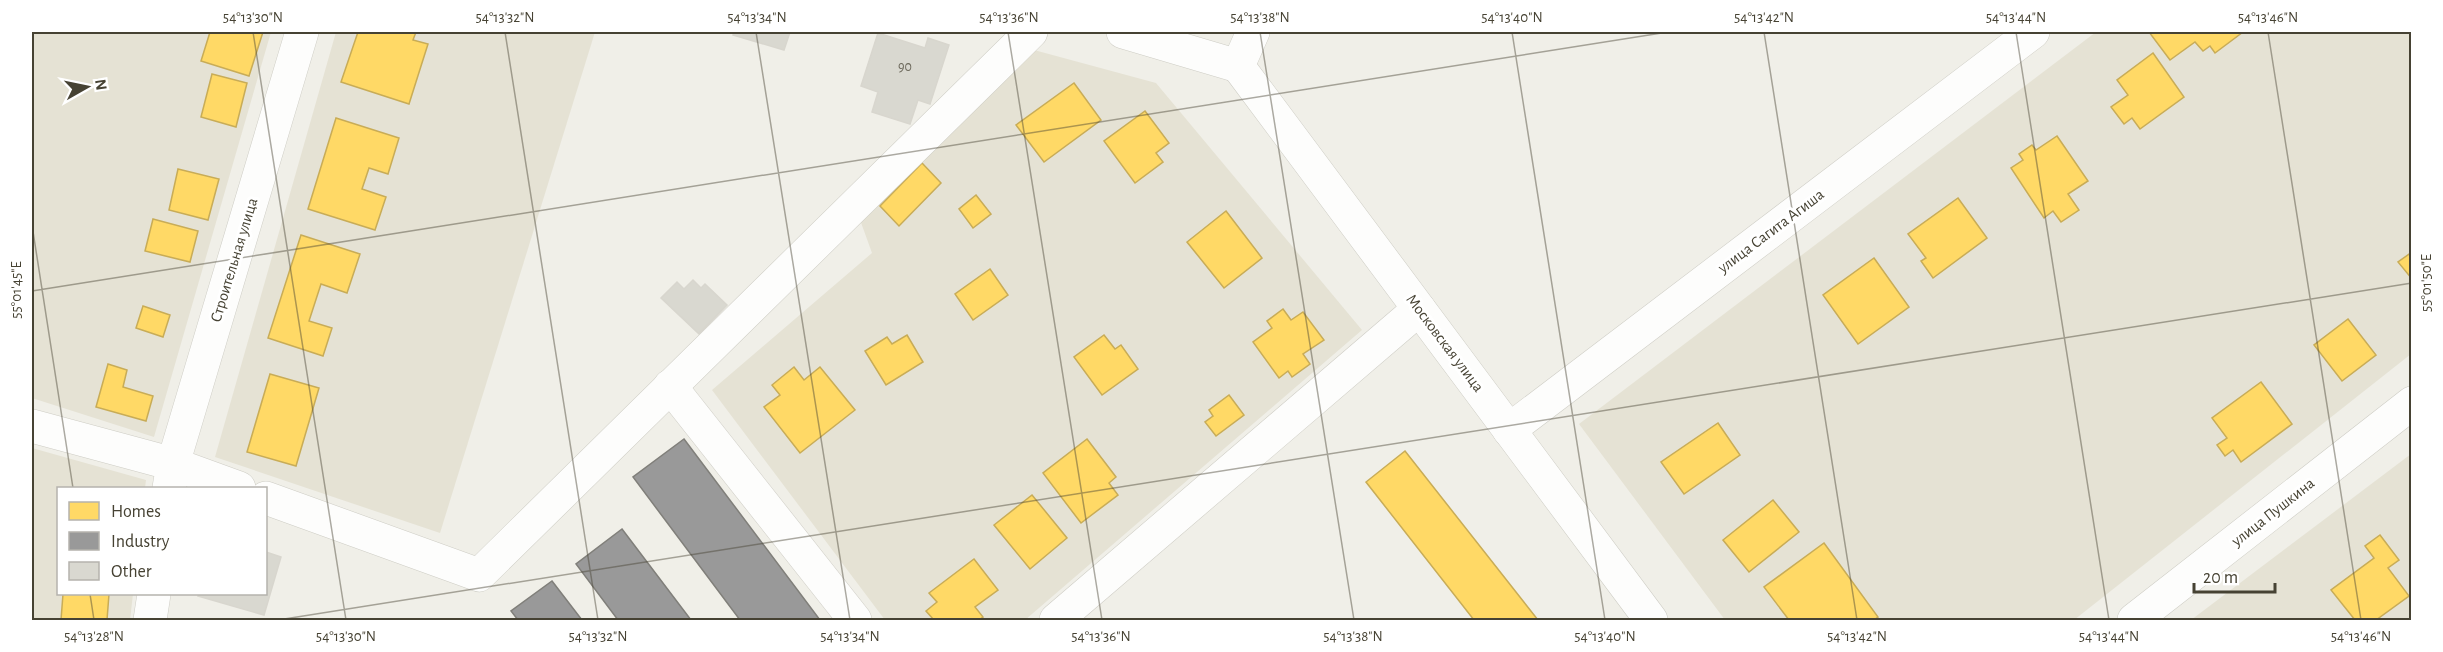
<svg xmlns="http://www.w3.org/2000/svg" width="2443" height="652" font-family="'Alegreya Sans',sans-serif">
<style>
.residential{fill:#e5e2d4}
.homes{fill:#ffd966;stroke:#c8ac57;stroke-width:1.5}
.industry{fill:#999;stroke:#807f7a;stroke-width:1.5}
.building{fill:#d9d8d0;stroke:#d8d6ce;stroke-width:1.5}
.lines{fill:none;stroke-linecap:round;stroke-linejoin:round}
.minor-casing{stroke:#cecdc5;stroke-width:34}
.minor{stroke:#fdfdfc;stroke-width:33}
.ticks{fill:none;stroke:#464233;stroke-width:1.5;stroke-opacity:0.45}
.labels{text-anchor:middle;dominant-baseline:central;stroke-width:6;stroke-linejoin:round;paint-order:stroke}
.number-label{font-size:14px;fill:#6c685b}
.street-label{font-size:16px;fill:#464233;stroke:#fff}
.neatline{fill:none;stroke:#464233;stroke-width:2}
.ticks-label{font-size:15px;text-anchor:middle;fill:#464233}
</style>
<rect width="100%" height="100%" fill="#f0efe8"/>
<g class="residential">
<polygon points="32,32 271,32 154,437 32,398"/>
<polygon points="336,32 595,32 440,533 215,457"/>
<polygon points="2096,32 2411,32 2411,354 2074,620 1725,620 1579,424"/>
<polygon points="1034,50 1156,83 1362,330 1025,620 885,620 712,390 872,253 859,217"/>
<polygon points="32,448 146,480 145,488 58,488 58,594 133,594 130,620 32,620"/>
<polygon points="2411,454 2411,620 2191,620"/>
</g>
<g class="homes">
<polygon points="210,32 263,32 249,76 201,61"/>
<polygon points="358,32 416,32 413,40 428,44 409,104 341,82"/>
<polygon points="2149,32 2243,32 2215,53 2210,46 2203,51 2195,42 2170,60"/>
<polygon points="2153,53 2184,97 2140,129 2132,118 2124,124 2111,107 2128,95 2117,80"/>
<polygon points="212,74 247,83 236,127 201,117"/>
<polygon points="1074,83 1101,120 1044,162 1016,125"/>
<polygon points="1145,111 1169,143 1156,153 1163,162 1135,183 1104,141"/>
<polygon points="336,118 399,138 388,174 369,168 362,189 386,197 375,230 308,209"/>
<polygon points="2057,136 2088,181 2068,194 2079,210 2061,222 2053,211 2044,218 2011,168 2023,160 2019,154 2032,145 2036,150"/>
<polygon points="922,163 941,183 899,226 880,206"/>
<polygon points="178,169 219,179 208,220 169,210"/>
<polygon points="976,195 991,214 973,228 959,209"/>
<polygon points="1958,198 1987,238 1933,278 1921,261 1926,258 1908,234"/>
<polygon points="1226,211 1262,258 1224,288 1187,242"/>
<polygon points="153,219 198,231 190,262 145,251"/>
<polygon points="301,235 360,254 347,293 321,284 309,321 332,328 323,356 268,338"/>
<polygon points="2412,252 2412,279 2398,262"/>
<polygon points="1874,258 1909,307 1858,344 1823,295"/>
<polygon points="990,269 1008,295 973,320 955,294"/>
<polygon points="143,306 170,315 163,337 136,328"/>
<polygon points="1283,309 1291,320 1303,312 1324,340 1303,354 1310,364 1292,377 1288,371 1279,378 1253,342 1272,328 1267,321"/>
<polygon points="2348,319 2376,355 2342,381 2314,345"/>
<polygon points="907,335 923,362 886,385 865,351 887,337 892,344"/>
<polygon points="1104,335 1115,349 1121,345 1138,369 1102,395 1074,357"/>
<polygon points="108,364 127,370 123,387 153,396 146,421 96,407"/>
<polygon points="794,367 804,380 820,367 855,410 800,453 764,407 780,395 772,385"/>
<polygon points="270,374 319,388 296,466 247,452"/>
<polygon points="2261,382 2292,424 2241,462 2233,450 2225,456 2217,445 2227,438 2212,418"/>
<polygon points="1229,395 1244,415 1216,436 1205,422 1213,416 1209,410"/>
<polygon points="1718,423 1740,455 1684,494 1661,462"/>
<polygon points="1087,439 1116,477 1109,483 1118,495 1081,523 1043,473"/>
<polygon points="1405,451 1538,620 1474,620 1366,482"/>
<polygon points="1032,495 1067,538 1030,569 994,525"/>
<polygon points="1773,500 1799,532 1749,572 1723,540"/>
<polygon points="2380,535 2399,560 2388,568 2409,596 2376,620 2355,620 2331,590 2374,558 2365,546"/>
<polygon points="1824,543 1878,617 1874,620 1789,620 1764,587"/>
<polygon points="974,559 998,590 975,607 983,617 979,620 934,620 926,611 937,602 929,593"/>
<polygon points="63,594 109,594 107,620 61,620"/>
</g>
<g class="industry">
<polygon points="684,439 820,620 740,620 633,477"/>
<polygon points="622,529 691,620 618,620 576,564"/>
<polygon points="552,581 582,620 518,620 511,611"/>
</g>
<g class="building">
<polygon points="734,32 790,32 784,50 733,35"/>
<polygon points="878,33 925,48 928,38 949,45 930,104 918,100 910,124 872,112 878,92 861,86"/>
<polygon points="693,280 701,288 705,284 727,305 699,334 661,298 677,282 684,289"/>
<polygon points="266,552 281,557 264,615 198,596 199,594 266,594"/>
</g>
<g class="lines">
<g class="minor-casing">
<g id="minor">
<polyline points="1123,32 1238,66"/>
<polyline points="1238,66 1651,620"/>
<polyline points="1238,66 1253,32"/>
<polyline points="670,386 855,620"/>
<polyline points="32,426 173,464 239,488"/>
<polyline points="1509,430 2033,32"/>
<polyline points="169,488 173,464 302,32"/>
<polyline points="266,498 479,575 1031,32"/>
<polyline points="150,620 154,594"/>
<polyline points="1056,620 1419,309"/>
<polyline points="2134,620 2412,403"/>
</g>
</g>
<use href="#minor" class="minor"/>
</g>
<path class="ticks" d="M253,32l93,588M505,32l93,588M756,32l94,588M1008,32l94,588M1260,32l94,588M1512,32l93,588M1764,32l93,588M2016,32l93,588M2268,32l93,588M32,225l41,263M32,291l1636,-259M90,594l4,26M278,620l2134,-337"/>
<g class="labels">
<g class="number-label">
<text x="905" y="67">90</text>
</g>
<g class="street-label">
<text transform="translate(1771 231) rotate(-37)">улица Сагита Агиша</text>
<text transform="translate(234 260) rotate(-73)">Строительная улица</text>
<text transform="translate(1445 343) rotate(53)">Московская улица</text>
<text transform="translate(2273 512) rotate(-38)">улица Пушкина</text>
</g>
</g>
<rect width="2443" height="652" fill="none" stroke="#ffffff" stroke-width="66"/>
<rect x="57" y="487" width="210" height="108" fill="#ffffff" stroke="#b5b3ad" stroke-width="1.5"/>
<rect x="69" y="502" width="30" height="18" fill="#ffd966" stroke="#b5b3ad" stroke-width="1.5"/>
<text x="111" y="517" font-size="18" fill="#464233">Homes</text>
<rect x="69" y="532" width="30" height="18" fill="#999999" stroke="#b5b3ad" stroke-width="1.5"/>
<text x="111" y="547" font-size="18" fill="#464233">Industry</text>
<rect x="69" y="562" width="30" height="18" fill="#d9d8d0" stroke="#b5b3ad" stroke-width="1.5"/>
<text x="111" y="577" font-size="18" fill="#464233">Other</text>
<g transform="translate(87 87) rotate(81)" stroke="#ffffff" stroke-width="4.5" paint-order="stroke">
<path d="M0-4.5L10 22L0 15L-10 22Z" fill="#464233"/>
<text y="-9" font-size="16" font-weight="bold" text-anchor="middle" fill="#464233">N</text>
</g>
<path d="M2194 583v9h81v-9" fill="none" stroke="#464233" stroke-width="3"/>
<text x="2203" y="583" font-size="18" fill="#464233" stroke="#ffffff" stroke-width="4.5" paint-order="stroke">20 m</text>
<rect x="33" y="33" width="2377" height="586" class="neatline"/>
<g class="ticks-label">
<text x="253" y="22">54°13'30"N</text>
<text x="505" y="22">54°13'32"N</text>
<text x="757" y="22">54°13'34"N</text>
<text x="1009" y="22">54°13'36"N</text>
<text x="1260" y="22">54°13'38"N</text>
<text x="1512" y="22">54°13'40"N</text>
<text x="1764" y="22">54°13'42"N</text>
<text x="2016" y="22">54°13'44"N</text>
<text x="2268" y="22">54°13'46"N</text>
<text transform="translate(2426 283) rotate(-90)" y="5">55°01'50"E</text>
<text transform="translate(16 290) rotate(-90)" y="5">55°01'45"E</text>
<text x="94" y="641">54°13'28"N</text>
<text x="346" y="641">54°13'30"N</text>
<text x="598" y="641">54°13'32"N</text>
<text x="850" y="641">54°13'34"N</text>
<text x="1101" y="641">54°13'36"N</text>
<text x="1353" y="641">54°13'38"N</text>
<text x="1605" y="641">54°13'40"N</text>
<text x="1857" y="641">54°13'42"N</text>
<text x="2109" y="641">54°13'44"N</text>
<text x="2361" y="641">54°13'46"N</text>
</g>
</svg>
